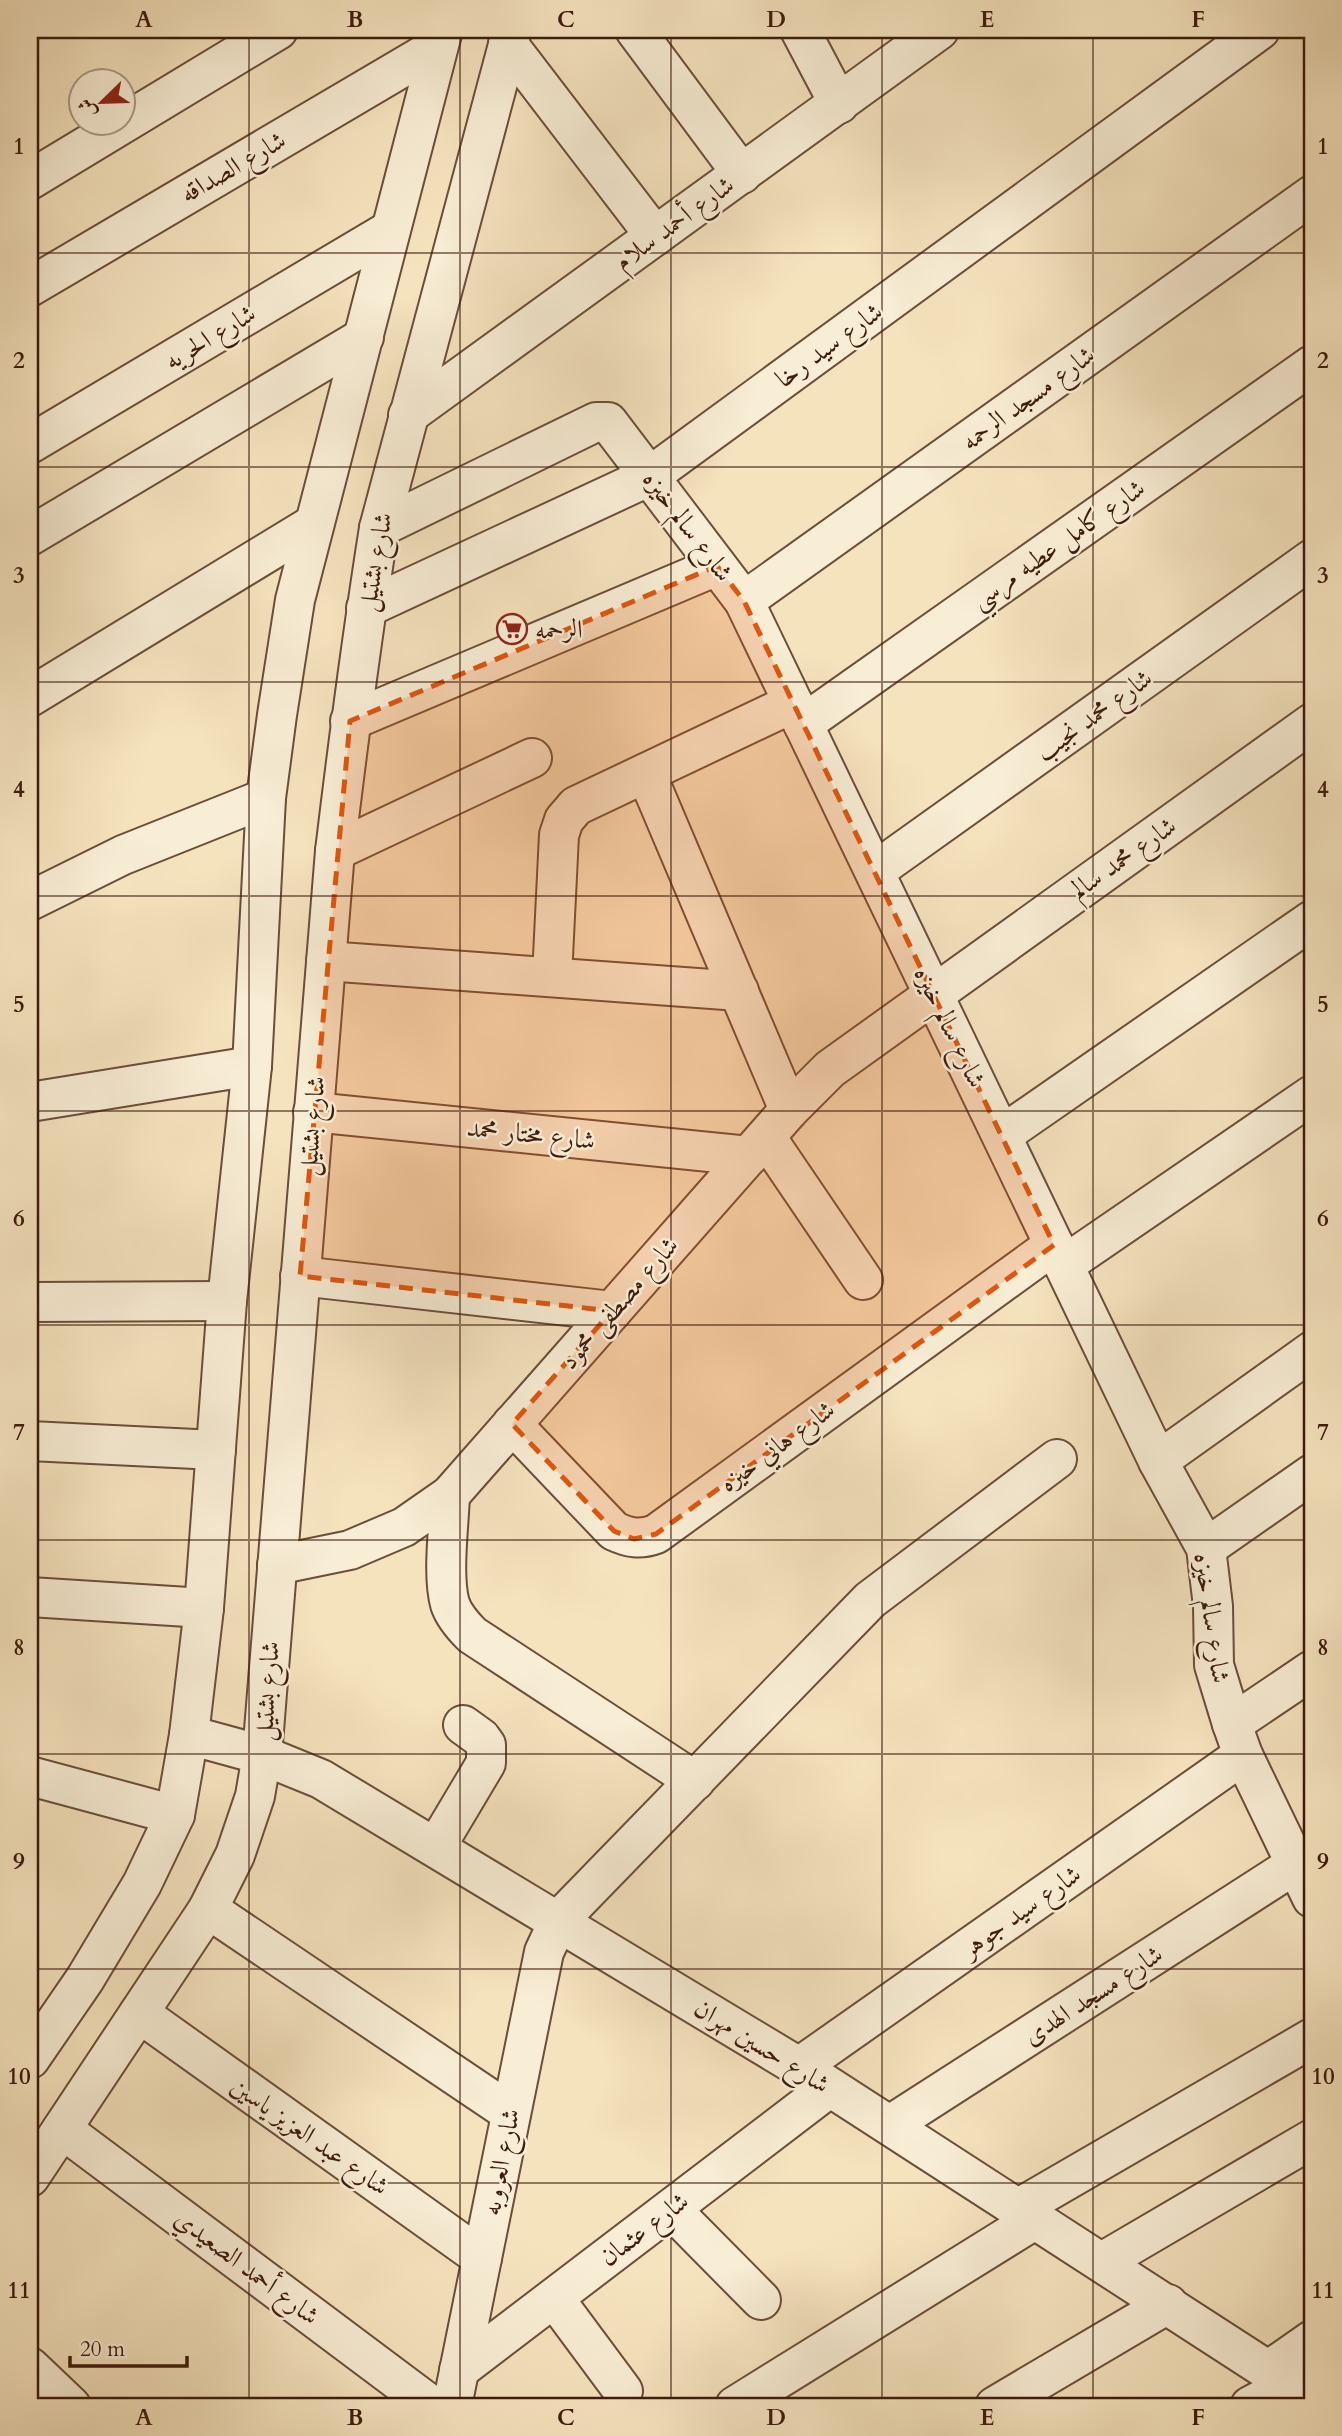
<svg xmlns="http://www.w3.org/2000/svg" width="1342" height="2436" font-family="Cardo,Amiri,serif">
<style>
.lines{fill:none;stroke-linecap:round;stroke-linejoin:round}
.minor-casing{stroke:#6b4d39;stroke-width:42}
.minor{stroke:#f8edd5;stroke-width:38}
.marked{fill:#df560c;fill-opacity:0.2;stroke:#df560c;stroke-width:5;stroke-dasharray:14 9;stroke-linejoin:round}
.grid{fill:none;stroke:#3d1b0d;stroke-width:2;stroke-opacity:0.55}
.labels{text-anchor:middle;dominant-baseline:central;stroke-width:5;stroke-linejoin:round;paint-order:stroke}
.street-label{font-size:26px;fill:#3d1b0d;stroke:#f8edd5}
.poi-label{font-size:26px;fill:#3d1b0d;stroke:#f8edd5;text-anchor:start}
.neatline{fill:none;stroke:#3d1b0d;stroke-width:2.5}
.grid-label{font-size:23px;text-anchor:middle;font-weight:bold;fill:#3d1b0d}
</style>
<rect width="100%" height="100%" fill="#f5e3be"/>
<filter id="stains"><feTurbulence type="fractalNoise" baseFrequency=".00286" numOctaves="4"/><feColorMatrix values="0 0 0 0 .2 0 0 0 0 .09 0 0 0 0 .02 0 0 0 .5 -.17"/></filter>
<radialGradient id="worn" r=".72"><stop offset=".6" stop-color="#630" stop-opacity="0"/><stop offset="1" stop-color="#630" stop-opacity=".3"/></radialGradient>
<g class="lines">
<g class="minor-casing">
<g id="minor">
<polyline points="635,30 742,174"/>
<polyline points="800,30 839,104"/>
<polyline points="508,44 655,236"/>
<polyline points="30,180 278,30"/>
<polyline points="30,287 437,47"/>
<polyline points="408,415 939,30"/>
<polyline points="30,444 390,230"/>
<polyline points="379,528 596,422 608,422 744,601 1158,1461 1206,1548 1213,1606 1214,1665 1232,1724 1243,1755 1312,1898"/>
<polyline points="30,536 364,337"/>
<polyline points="744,601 1312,195"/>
<polyline points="366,608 650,476 1260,30"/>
<polyline points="30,697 314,524"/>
<polyline points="350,721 717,566"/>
<polyline points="803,724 1312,365"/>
<polyline points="646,773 789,1110"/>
<polyline points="335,851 532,758"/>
<polyline points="875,871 1312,559"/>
<polyline points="30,901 123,855 266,798"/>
<polyline points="326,961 739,991"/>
<polyline points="552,977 559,835 564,820 576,806 793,703"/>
<polyline points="30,1102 252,1066"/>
<polyline points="313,1112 749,1156"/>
<polyline points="1002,1135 1312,920"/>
<polyline points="766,1137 863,1280"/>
<polyline points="1064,1265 1312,1095"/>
<polyline points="300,1276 612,1311"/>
<polyline points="30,1302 227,1301"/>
<path d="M512,1424l102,107c15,7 26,9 42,3l398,-289"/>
<polyline points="30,1441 216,1450"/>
<polyline points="1158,1461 1312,1351"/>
<path d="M450,1495c-1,30 -8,81 0,109 4,12 13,22 22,31l223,146"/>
<polyline points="1206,1548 1312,1474"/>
<polyline points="277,1565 350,1550 404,1527 450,1495 789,1110 830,1069 1312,723"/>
<polyline points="30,1597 204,1608"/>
<polyline points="1232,1724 1312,1670"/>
<polyline points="189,1735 262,1755 321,1779 799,2067 1312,2399"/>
<polyline points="30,1776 175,1815"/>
<polyline points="436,1847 486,1763 486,1745 481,1738 463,1725"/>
<polyline points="208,1909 511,2113"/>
<polyline points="139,2013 482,2258"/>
<polyline points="30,2059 85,1979 142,1884 175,1815 189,1735 204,1608 227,1301 252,1066 266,798 277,715 295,600 443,30"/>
<polyline points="799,2067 1243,1755"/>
<polyline points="890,2125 1296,1864"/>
<polyline points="62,2129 432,2406"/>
<path d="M30,2177l178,-268 27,-54 20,-59 7,-41 73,-904c13,-108 27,-215 44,-323l133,-498"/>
<polyline points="1019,2208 1312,2038"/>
<polyline points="671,2209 761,2300"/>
<polyline points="1102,2262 1312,2139"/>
<polyline points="554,2298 623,2391"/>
<polyline points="30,2367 71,2406"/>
<polyline points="459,2370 829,2088"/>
<polyline points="1269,2370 1312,2340"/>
<polyline points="452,2406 544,1952 559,1920 870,1600 1057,1459"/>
<polyline points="735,2406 1036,2219"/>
<polyline points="995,2406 1168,2304"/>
<polyline points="1250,2406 1291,2384"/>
</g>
</g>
<use href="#minor" class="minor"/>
</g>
<path class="marked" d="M717,566l27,35 310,644 -398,289 -22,5 -20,-8 -102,-107 100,-113 -312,-35 50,-555z"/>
<path class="grid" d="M249,30v2376M460,30v2376M671,30v2376M882,30v2376M1093,30v2376M30,253h1282M30,467h1282M30,682h1282M30,896h1282M30,1111h1282M30,1325h1282M30,1540h1282M30,1754h1282M30,1969h1282M30,2183h1282"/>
<defs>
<g id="supermarket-ring" transform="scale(1.575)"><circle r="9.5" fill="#f8edd5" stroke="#8f2418" stroke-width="1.5"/><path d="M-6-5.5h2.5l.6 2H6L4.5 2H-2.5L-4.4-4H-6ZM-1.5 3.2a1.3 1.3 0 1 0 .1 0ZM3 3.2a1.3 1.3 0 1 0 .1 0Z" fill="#8f2418"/></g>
</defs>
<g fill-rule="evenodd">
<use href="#supermarket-ring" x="512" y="629"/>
</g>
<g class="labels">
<g class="street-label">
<text transform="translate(233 167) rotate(-30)">شارع الصداقه</text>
<text transform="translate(674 223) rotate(-36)">شارع أحمد سلام</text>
<text transform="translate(210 337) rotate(-31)">شارع الحريه</text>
<text transform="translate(829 345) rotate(-36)">شارع سيد رخا</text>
<text transform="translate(1028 398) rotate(-36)">شارع مسجد الرحمه</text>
<text transform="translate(688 526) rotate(53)">شارع سالم خيزه</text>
<text transform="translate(1058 544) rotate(-35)">شارع كامل عطيه مرسي</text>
<text transform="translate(375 562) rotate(-80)">شارع بشتيل</text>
<text transform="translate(1094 715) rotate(-36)">شارع محمد نجيب</text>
<text transform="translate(1123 858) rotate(-35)">شارع محمد سالم</text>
<text transform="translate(950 1027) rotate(64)">شارع سالم خيزه</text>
<text transform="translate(312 1126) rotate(-85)">شارع بشتيل</text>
<text transform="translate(531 1134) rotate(6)">شارع مختار محمد</text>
<text transform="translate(619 1303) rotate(-49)">شارع مصطفى محمود</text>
<text transform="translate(777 1446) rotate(-36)">شارع هاني خيزه</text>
<text transform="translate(1212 1618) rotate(82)">شارع سالم خيزه</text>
<text transform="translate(267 1691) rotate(-86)">شارع بشتيل</text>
<text transform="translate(1021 1911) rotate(-35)">شارع سيد جوهر</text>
<text transform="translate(1093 1995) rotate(-33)">شارع مسجد الهدى</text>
<text transform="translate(762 2046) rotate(32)">شارع حسين مهران</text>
<text transform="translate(310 2136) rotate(35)">شارع عبد العزيز ياسين</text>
<text transform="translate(501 2162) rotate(-79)">شارع العروبه</text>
<text transform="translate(644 2229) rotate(-37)">شارع عثمان</text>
<text transform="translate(247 2267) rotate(37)">شارع أحمد الصعيدي</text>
</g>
<g class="poi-label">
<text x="535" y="629">الرحمه</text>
</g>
</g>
<rect width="1342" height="2436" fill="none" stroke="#f5e3be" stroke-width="77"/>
<g transform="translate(102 102) rotate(247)"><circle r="33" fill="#f8edd5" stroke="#ad9985" stroke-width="2"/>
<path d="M0-5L12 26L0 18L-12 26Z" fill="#8f2418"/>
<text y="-10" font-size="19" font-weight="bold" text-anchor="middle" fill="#3d1b0d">ش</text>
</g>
<path d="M70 2356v10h117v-10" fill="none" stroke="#3d1b0d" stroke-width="3.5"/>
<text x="80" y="2356" font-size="21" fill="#3d1b0d" stroke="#f8edd5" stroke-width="5" paint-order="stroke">20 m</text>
<rect x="38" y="38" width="1266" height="2360" class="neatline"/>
<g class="grid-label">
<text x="144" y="27">A</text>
<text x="355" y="27">B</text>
<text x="566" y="27">C</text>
<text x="776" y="27">D</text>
<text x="987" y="27">E</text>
<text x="1198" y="27">F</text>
<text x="19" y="154">1</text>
<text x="1323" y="154">1</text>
<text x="19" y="368">2</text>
<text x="1323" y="368">2</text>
<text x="19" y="583">3</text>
<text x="1323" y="583">3</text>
<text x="19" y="797">4</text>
<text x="1323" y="797">4</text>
<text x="19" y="1012">5</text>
<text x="1323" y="1012">5</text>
<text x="19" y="1226">6</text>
<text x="1323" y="1226">6</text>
<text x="19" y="1440">7</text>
<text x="1323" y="1440">7</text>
<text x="19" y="1655">8</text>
<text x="1323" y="1655">8</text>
<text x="19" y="1869">9</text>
<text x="1323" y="1869">9</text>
<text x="19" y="2084">10</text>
<text x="1323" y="2084">10</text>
<text x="19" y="2298">11</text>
<text x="1323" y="2298">11</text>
<text x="144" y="2425">A</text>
<text x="355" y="2425">B</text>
<text x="566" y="2425">C</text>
<text x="776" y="2425">D</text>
<text x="987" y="2425">E</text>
<text x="1198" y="2425">F</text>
</g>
<rect width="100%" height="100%" filter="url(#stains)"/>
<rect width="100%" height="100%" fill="url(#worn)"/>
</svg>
